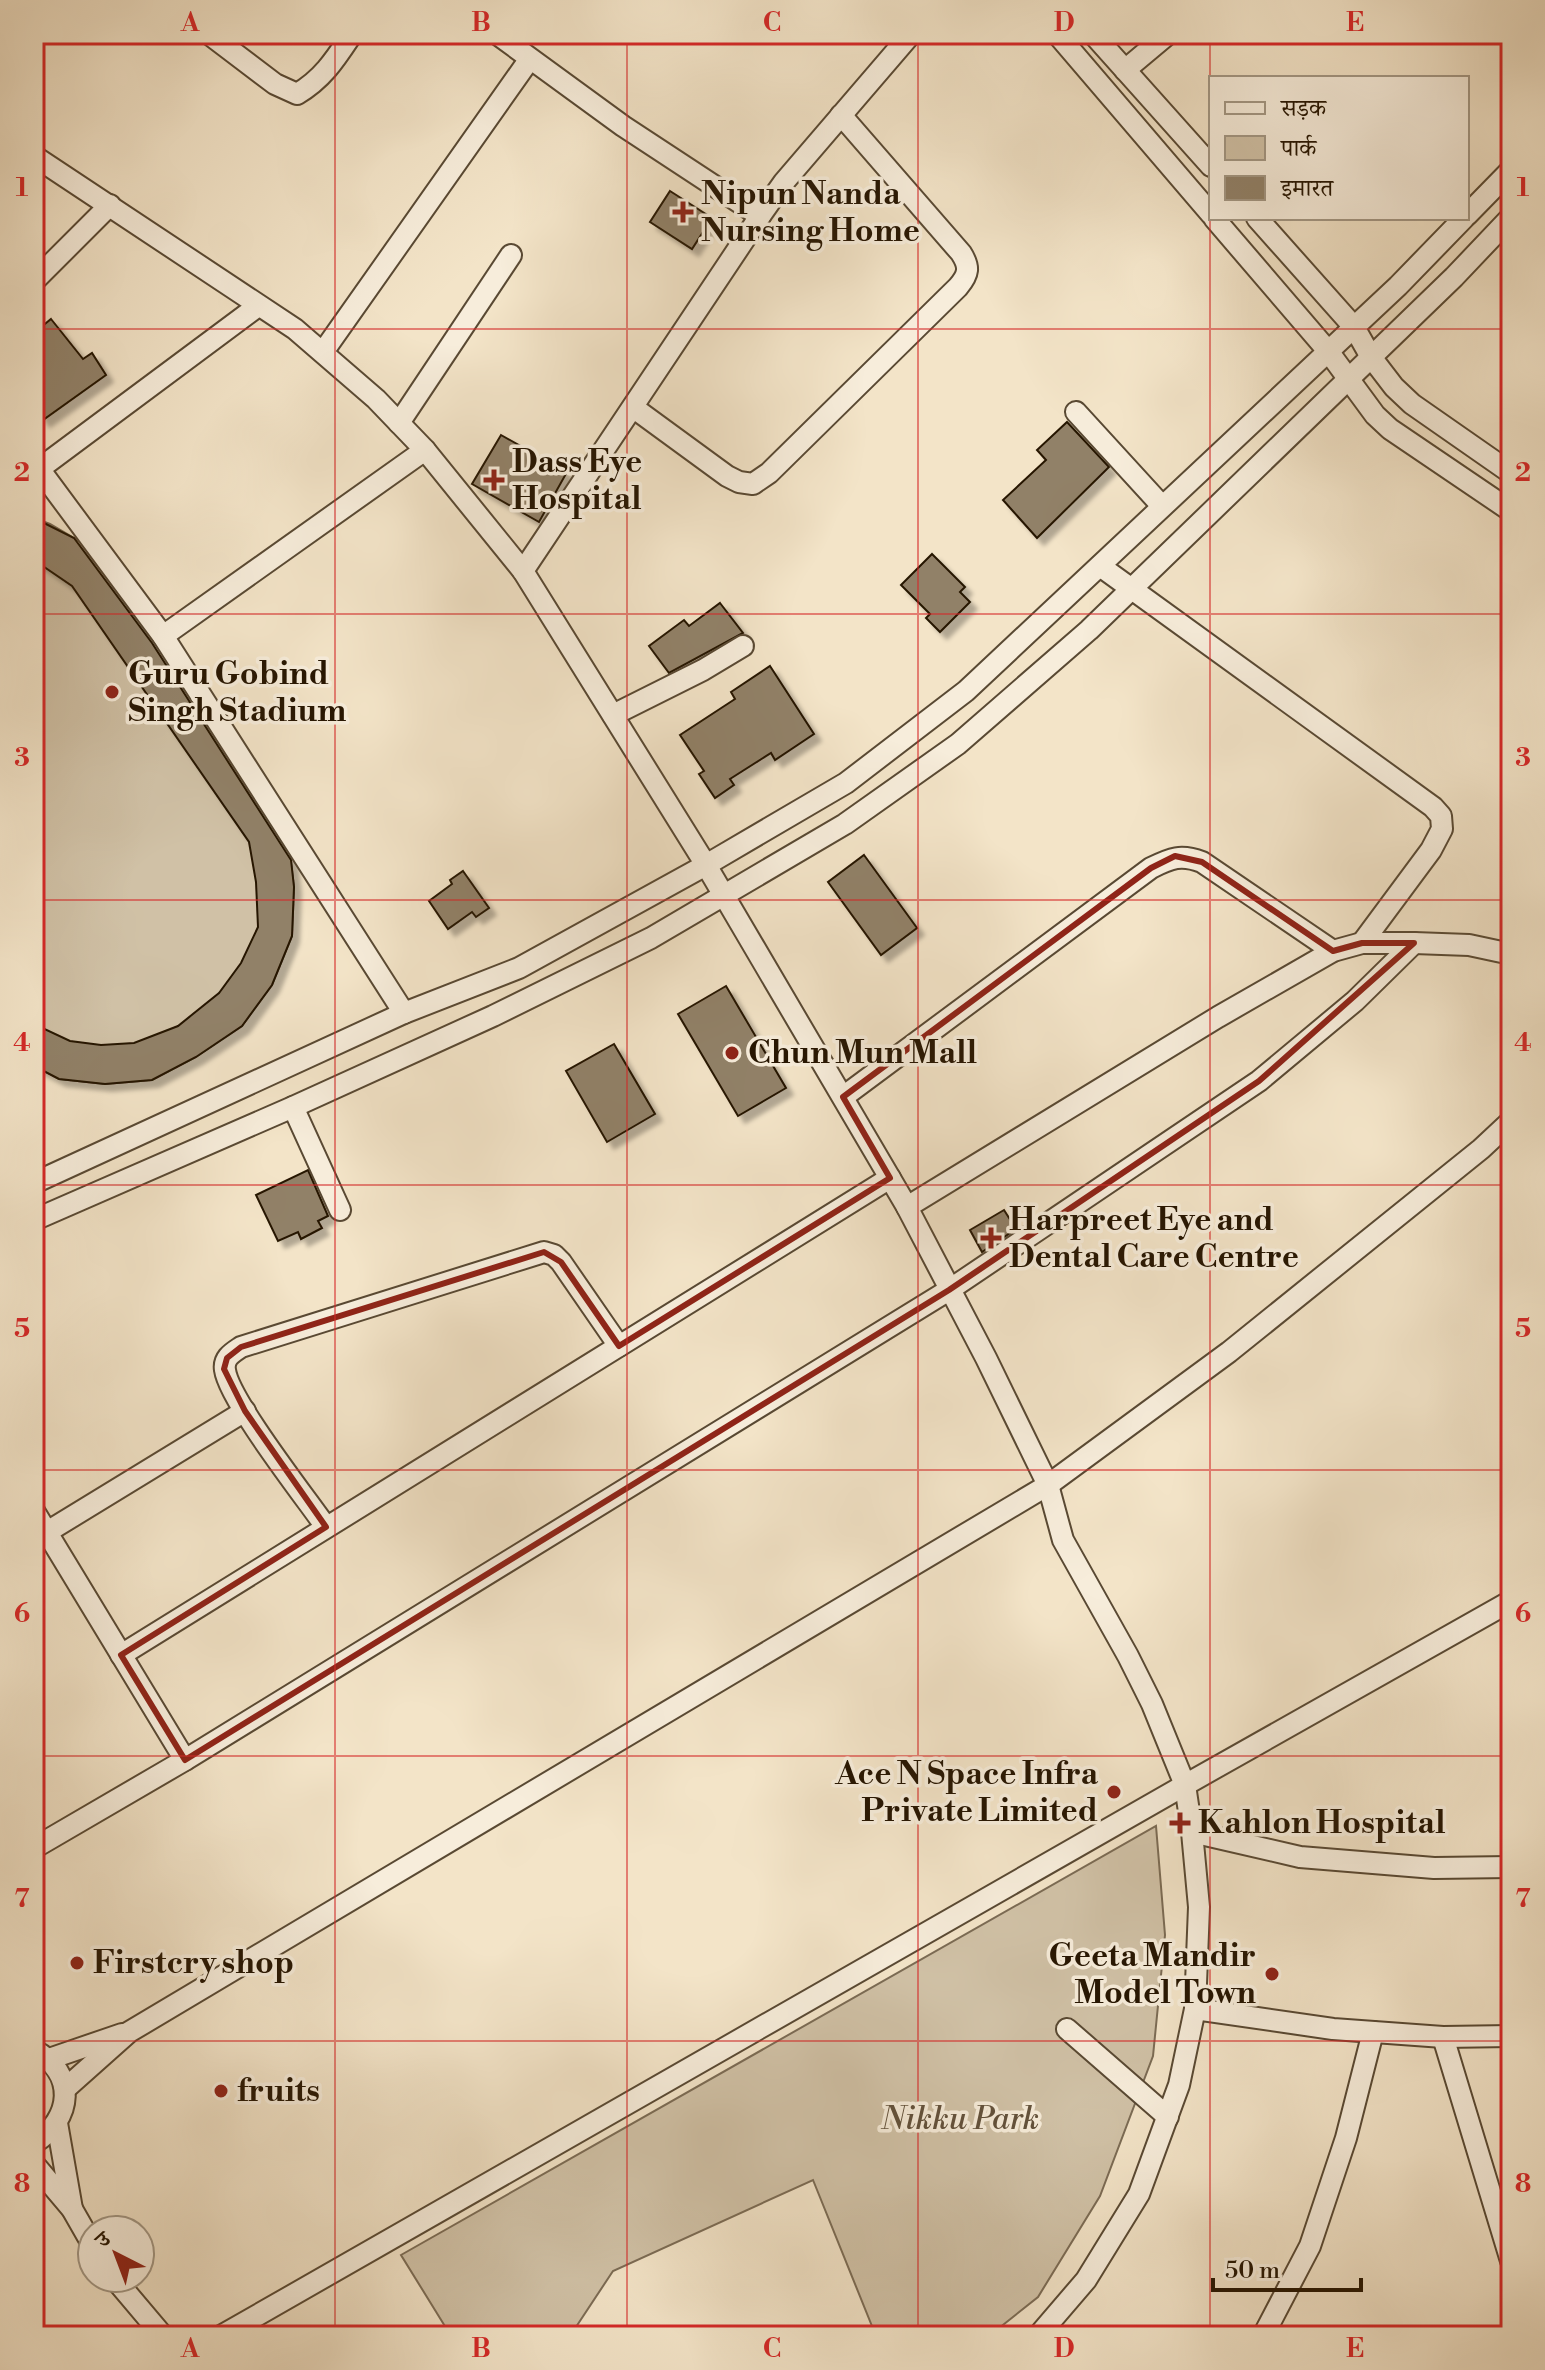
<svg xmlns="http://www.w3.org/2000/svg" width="1545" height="2370" font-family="'Libre Bodoni','Noto Serif Devanagari',serif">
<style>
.green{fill:#d0c1a6;stroke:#7b6b54;stroke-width:2}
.building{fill:#918168;stroke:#261501;stroke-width:2;filter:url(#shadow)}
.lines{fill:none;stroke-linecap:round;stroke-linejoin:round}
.minor-casing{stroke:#594933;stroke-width:24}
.minor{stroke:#f7eddb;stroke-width:20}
.marked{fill:none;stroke:#8f2418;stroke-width:6;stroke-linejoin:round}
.grid{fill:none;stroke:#d62828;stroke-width:2;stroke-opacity:0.55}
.poi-dot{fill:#8f2418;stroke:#f7eddb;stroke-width:3}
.labels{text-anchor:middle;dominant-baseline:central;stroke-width:7;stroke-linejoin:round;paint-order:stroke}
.poi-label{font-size:32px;font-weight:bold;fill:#261501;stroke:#f7eddb;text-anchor:start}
.park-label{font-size:32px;font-style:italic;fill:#62513b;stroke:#f7eddb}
.neatline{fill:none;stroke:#d62828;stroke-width:3}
.grid-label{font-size:26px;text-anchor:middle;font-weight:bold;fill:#d62828}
</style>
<defs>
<filter id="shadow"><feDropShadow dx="7" dy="7" stdDeviation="2" flood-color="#0004"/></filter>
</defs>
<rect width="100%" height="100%" fill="#f3e4c8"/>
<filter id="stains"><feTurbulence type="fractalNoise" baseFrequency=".0025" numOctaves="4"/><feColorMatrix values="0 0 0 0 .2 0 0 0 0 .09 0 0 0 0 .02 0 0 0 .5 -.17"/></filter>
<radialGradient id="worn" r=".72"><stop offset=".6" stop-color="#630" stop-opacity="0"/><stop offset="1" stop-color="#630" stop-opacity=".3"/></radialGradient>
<g class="green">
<polygon points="34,518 50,524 91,548 288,837 294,887 292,936 272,985 242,1026 196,1057 152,1080 105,1084 59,1079 34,1066"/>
<polygon points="1156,1826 1165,1935 1153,2056 1100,2196 1038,2297 989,2336 876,2336 813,2180 613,2271 570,2336 451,2336 401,2255"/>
</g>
<g class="building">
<polygon points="670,191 712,218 692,249 650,222"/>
<polygon points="51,319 83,359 92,353 106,375 43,420 34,407 34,394 43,388 34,378 34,333"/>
<polygon points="1067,422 1109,467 1037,538 1003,500 1046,460 1037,450"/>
<polygon points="501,435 567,472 539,522 472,484"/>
<polygon points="34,518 74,538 152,643 291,860 294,887 292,936 272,985 242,1026 196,1057 152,1080 105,1084 59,1079 34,1066 34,1024 70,1041 101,1045 134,1043 178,1026 219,993 241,963 258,927 256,882 249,842 72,586 34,560"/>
<polygon points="932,554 965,587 960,592 970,602 940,632 926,618 930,614 901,585"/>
<polygon points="720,603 743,633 669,673 649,646 684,620 689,626"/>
<polygon points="770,666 814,734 775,760 771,753 730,779 734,785 715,798 699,774 704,771 680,735 735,699 731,692"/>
<polygon points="864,855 917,928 881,955 828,882"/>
<polygon points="463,871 489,908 476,917 472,912 448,929 429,901 452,884 450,880"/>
<polygon points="726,986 786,1088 738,1116 678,1014"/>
<polygon points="614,1044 655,1114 607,1142 566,1071"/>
<polygon points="308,1170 328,1216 318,1221 322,1228 301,1239 298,1232 278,1241 256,1195"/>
<polygon points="1004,1210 1016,1229 982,1252 970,1230"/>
</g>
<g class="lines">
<g class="minor-casing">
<g id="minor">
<path d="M209,34l66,50 22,10c26,-15 39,-36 55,-60"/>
<polyline points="497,34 623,126 760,216"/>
<polyline points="1057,34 1211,214"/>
<polyline points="1093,34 1211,166"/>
<polyline points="1125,70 1168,34"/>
<polyline points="34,156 295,329 376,399 425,450 523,571 706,865 907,1207 986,1358 1048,1485 1063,1540 1128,1656 1152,1704 1185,1785 1192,1832 1199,1907 1195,2009 1179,2085 1139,2194 1086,2280 1038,2336"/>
<polyline points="1467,215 1511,170"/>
<polyline points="1214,218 1328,351 1375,415 1390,429 1511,511"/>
<polyline points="1257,218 1354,327 1371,357 1394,387 1412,404 1511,473"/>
<polyline points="34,281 110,205"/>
<polyline points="323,352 529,60"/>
<path d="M634,408l93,68 12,6 14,2 16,-11 189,-186c11,-13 12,-20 3,-34l-120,-138"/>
<polyline points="1076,412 1162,506"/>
<polyline points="399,423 511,255"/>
<polyline points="34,462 163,636 404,1013"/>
<polyline points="39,469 258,306"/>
<polyline points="1100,566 1433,807 1441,816 1442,829 1431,850 1362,943"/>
<polyline points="523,571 760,216 784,182 911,34"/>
<polyline points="163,636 425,450"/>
<polyline points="613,715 703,670 743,646"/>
<path d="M843,1097l308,-229c20,-10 30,-14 51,-6l131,89"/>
<polyline points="293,1107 340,1210"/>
<polyline points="34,1183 404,1013 519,968 706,865 846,783 966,691 1398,286 1464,218"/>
<polyline points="907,1207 1218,1017 1333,951 1362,943 1414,943 1469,945 1511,954"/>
<polyline points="34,1220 293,1107 493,1016 651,938 845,824 958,744 1089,630 1454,277 1511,217"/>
<polyline points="34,1511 185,1760"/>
<path d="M326,1527c-21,-30 -97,-127 -101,-157 -2,-12 7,-17 16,-23l303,-95 10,3 7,7 58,84"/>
<polyline points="47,1532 245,1411"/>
<polyline points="121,1655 890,1178"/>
<polyline points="1192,1832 1300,1857 1434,1868 1511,1867"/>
<polyline points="34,1848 185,1760 949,1290 1259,1081 1355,1001 1414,943"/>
<polyline points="1195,2009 1333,2029 1443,2037 1511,2036"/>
<polyline points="1067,2029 1168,2117"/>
<polyline points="1443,2037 1511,2261"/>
<path d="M34,2050c43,23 39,69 0,93"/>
<polyline points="49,2059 122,2034"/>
<polyline points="65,2089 129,2032 1048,1485 1229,1352 1481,1149 1511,1121"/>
<polyline points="57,2123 72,2209"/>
<polyline points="34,2164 72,2209 92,2244"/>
<polyline points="114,2278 163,2336"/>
<polyline points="221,2336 1185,1785 1511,1601"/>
<polyline points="1263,2336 1310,2246 1346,2138 1373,2032"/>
</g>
</g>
<use href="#minor" class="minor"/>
</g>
<path class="marked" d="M1175,856l27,6 131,89 29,-8h52l-155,138 -310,209 -764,470 -64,-105 205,-128 -81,-116 -21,-42 3,-11 14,-11 303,-95 17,10 58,84 271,-168 -47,-81 308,-229z"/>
<path class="grid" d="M335,34v2302M627,34v2302M918,34v2302M1210,34v2302M34,329h1477M34,614h1477M34,900h1477M34,1185h1477M34,1470h1477M34,1756h1477M34,2041h1477"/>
<g class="poi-dot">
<path d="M679 200h8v8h8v8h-8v8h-8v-8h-8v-8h8z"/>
<path d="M490 468h8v8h8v8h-8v8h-8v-8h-8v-8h8z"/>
<circle cx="112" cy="692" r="8"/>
<circle cx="732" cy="1053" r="8"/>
<path d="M987 1226h8v8h8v8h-8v8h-8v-8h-8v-8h8z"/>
<circle cx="1114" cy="1792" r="8"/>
<path d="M1176 1811h8v8h8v8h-8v8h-8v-8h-8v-8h8z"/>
<circle cx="77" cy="1963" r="8"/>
<circle cx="1272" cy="1974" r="8"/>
<circle cx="221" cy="2091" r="8"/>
</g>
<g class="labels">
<g class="poi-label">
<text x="701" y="194">Nipun Nanda<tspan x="701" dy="37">Nursing Home</tspan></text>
<text x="512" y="462">Dass Eye<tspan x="512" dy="37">Hospital</tspan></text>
<text x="128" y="674">Guru Gobind<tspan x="128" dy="37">Singh Stadium</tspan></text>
<text x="748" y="1053">Chun Mun Mall</text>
<text x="1009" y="1220">Harpreet Eye and<tspan x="1009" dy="37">Dental Care Centre</tspan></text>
<text x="1098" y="1774" text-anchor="end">Ace N Space Infra<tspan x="1098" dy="37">Private Limited</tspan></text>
<text x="1198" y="1823">Kahlon Hospital</text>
<text x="1256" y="1956" text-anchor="end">Geeta Mandir<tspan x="1256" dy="37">Model Town</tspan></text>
<text x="93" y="1963">Firstcry shop</text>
<text x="237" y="2091">fruits</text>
</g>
<g class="park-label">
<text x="960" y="2119">Nikku Park</text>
</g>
</g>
<rect width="1545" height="2370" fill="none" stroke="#f3e4c8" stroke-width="88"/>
<rect x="1209" y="76" width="260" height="144" fill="#f7eddb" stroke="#a39784" stroke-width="2"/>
<rect x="1225" y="102" width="40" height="12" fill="#f7eddb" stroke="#a39784" stroke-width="2"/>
<text x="1281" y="116" font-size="24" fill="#261501">सड़क</text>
<rect x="1225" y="136" width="40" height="24" fill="#d0c1a6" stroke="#a39784" stroke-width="2"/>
<text x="1281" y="156" font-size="24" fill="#261501">पार्क</text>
<rect x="1225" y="176" width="40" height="24" fill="#918168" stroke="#a39784" stroke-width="2"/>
<text x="1281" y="196" font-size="24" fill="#261501">इमारत</text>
<g transform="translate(116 2254) rotate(318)"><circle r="38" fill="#f7eddb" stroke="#a39784" stroke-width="2"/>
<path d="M0-6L14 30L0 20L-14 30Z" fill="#8f2418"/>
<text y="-12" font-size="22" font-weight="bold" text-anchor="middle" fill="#261501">उ</text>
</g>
<path d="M1213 2278v12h148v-12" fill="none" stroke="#261501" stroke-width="4"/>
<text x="1225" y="2278" font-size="24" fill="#261501" stroke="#f7eddb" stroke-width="6" paint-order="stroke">50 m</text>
<rect x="44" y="44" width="1457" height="2282" class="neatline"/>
<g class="grid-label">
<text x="190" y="31">A</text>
<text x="481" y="31">B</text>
<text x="772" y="31">C</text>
<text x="1064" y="31">D</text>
<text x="1355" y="31">E</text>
<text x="22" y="196">1</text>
<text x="1523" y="196">1</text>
<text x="22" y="481">2</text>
<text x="1523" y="481">2</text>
<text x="22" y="766">3</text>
<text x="1523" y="766">3</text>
<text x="22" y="1051">4</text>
<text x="1523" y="1051">4</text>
<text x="22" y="1337">5</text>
<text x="1523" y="1337">5</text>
<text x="22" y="1622">6</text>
<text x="1523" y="1622">6</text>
<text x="22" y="1907">7</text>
<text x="1523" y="1907">7</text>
<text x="22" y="2192">8</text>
<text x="1523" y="2192">8</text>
<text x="190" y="2357">A</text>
<text x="481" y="2357">B</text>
<text x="772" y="2357">C</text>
<text x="1064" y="2357">D</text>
<text x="1355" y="2357">E</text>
</g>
<rect width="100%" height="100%" filter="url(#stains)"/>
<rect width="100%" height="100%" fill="url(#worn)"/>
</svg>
